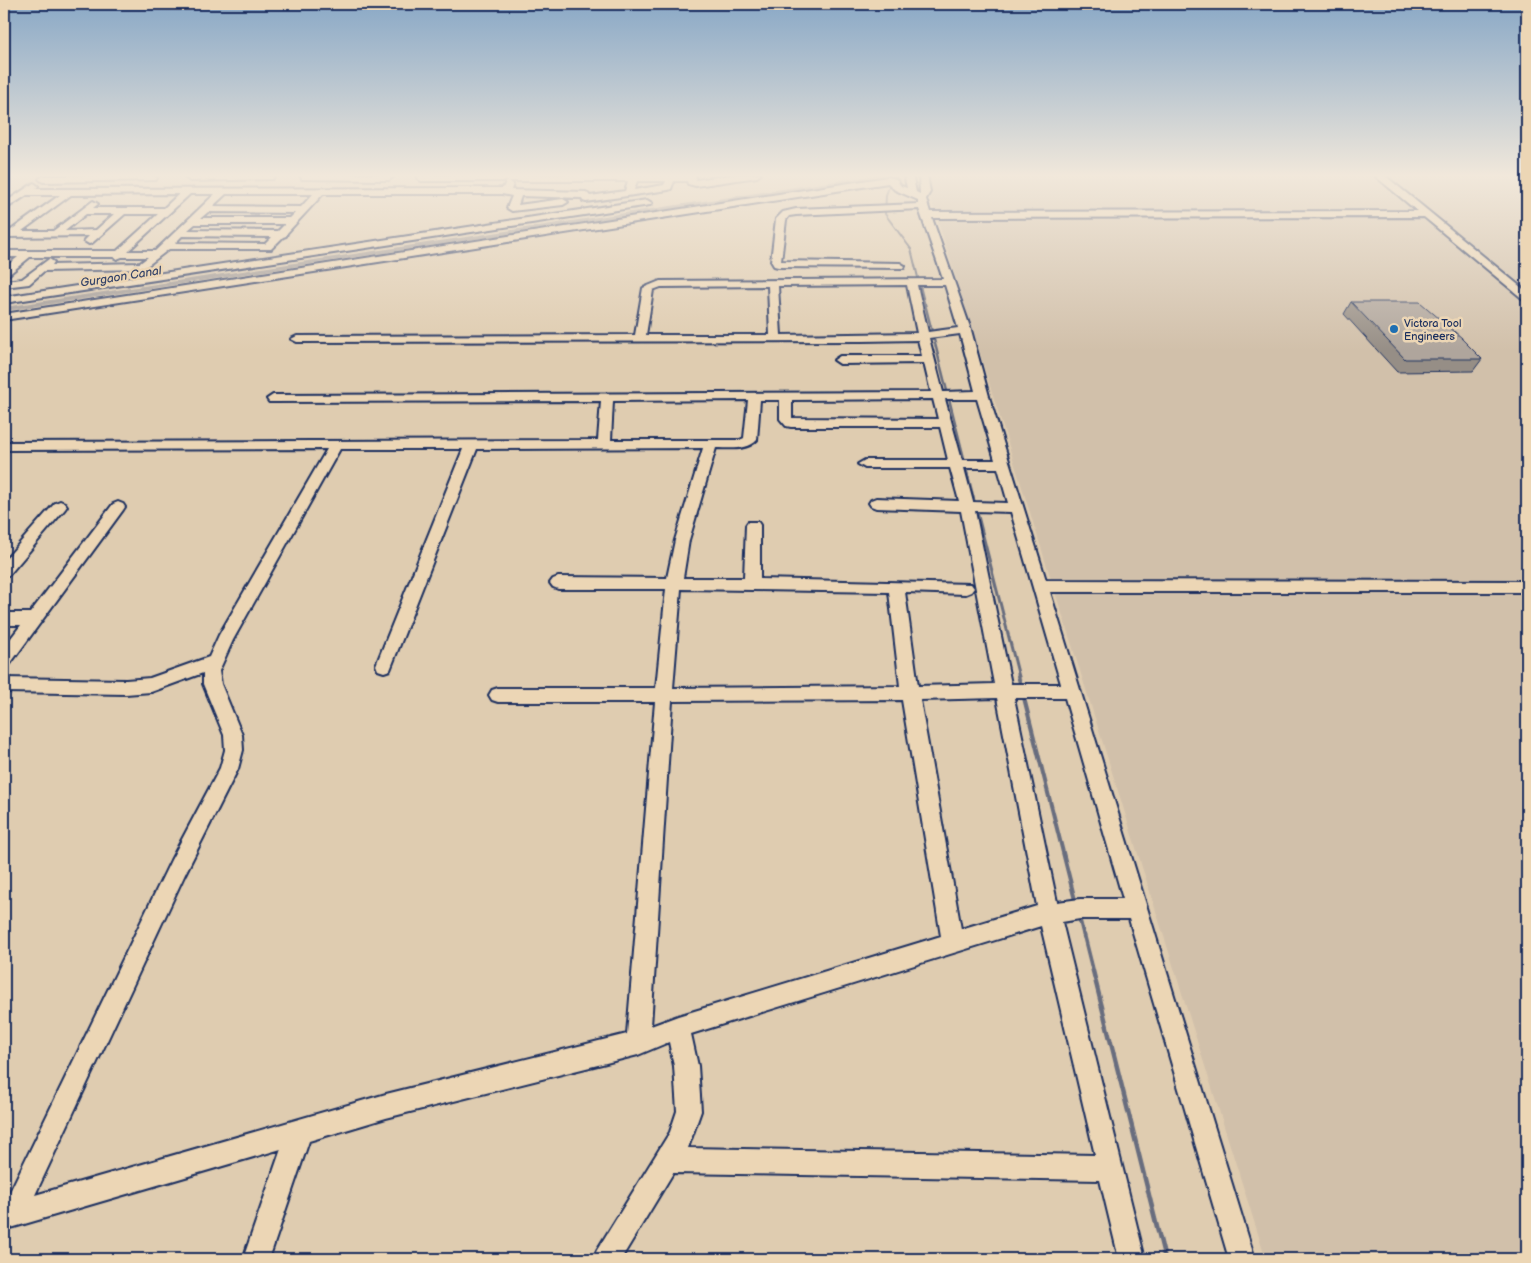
<svg xmlns="http://www.w3.org/2000/svg" width="1531" height="1263" font-family="'Balsamiq Sans',sans-serif">
<style>
.built{fill:#d1c0aa}
.lines{fill:none;stroke-linecap:round;stroke-linejoin:round}
.stream-far4{stroke:#686d7e;stroke-width:2}
.stream-far3{stroke:#686d7e;stroke-width:2.5}
.stream-far2{stroke:#686d7e;stroke-width:3}
.stream-far1{stroke:#686d7e;stroke-width:4}
.stream{stroke:#686d7e;stroke-width:4.5}
.canal{fill:#9c9694;fill-rule:evenodd}
.minor-casing{stroke:#1b2f5e;stroke-width:4}
.minor{fill:#ecd6b5;fill-rule:evenodd}
.wall{fill:#968e86;stroke:#1b2f5e}
.building{fill:#afa59c;stroke:#1b2f5e}
.poi-dot{fill:#1f6fb2;stroke:#ecd6b5;stroke-width:2}
.labels{text-anchor:middle;dominant-baseline:central;stroke-width:5;stroke-linejoin:round;paint-order:stroke}
.far-poi-label{font-size:11px;fill:#1b2f5e;stroke:#ecd6b5;text-anchor:start}
.far-water-label{font-size:12px;font-style:italic;fill:#354469;stroke:#ecd6b5}
</style>
<rect width="100%" height="100%" fill="#dfccb0"/>
<filter id="ink" filterUnits="userSpaceOnUse"><feTurbulence type="fractalNoise" baseFrequency=".02" numOctaves="2"/><feDisplacementMap in="SourceGraphic" scale="10" xChannelSelector="R" yChannelSelector="G"/><feConvolveMatrix kernelMatrix="1 2 1 2 8 2 1 2 1" color-interpolation-filters="sRGB"/></filter>
<g filter="url(#ink)">
<polygon class="built" points="923,174 1527,174 1527,1259 1266,1259"/>
<g class="lines">
<polyline class="stream-far4" points="890,175 891,181 886,195 885,214 911,249 925,306"/>
<polyline class="stream-far3" points="925,304 967,470"/>
<polyline class="stream-far2" points="966,469 1019,677"/>
<g class="stream-far1">
<polyline points="1018,676 1021,686"/>
<polyline points="1024,698 1076,904"/>
<polyline points="1079,917 1084,937"/>
</g>
<polyline class="stream" points="1084,935 1165,1259"/>
<polygon class="canal" points="882,174 899,174 4,311 4,307"/>
<g class="minor-casing">
<g id="minor">
<polygon points="270,174 274,177 273,179 190,181 186,178 190,175"/>
<polygon points="305,174 389,174 393,177 389,180 302,179 301,177"/>
<path d="M687,174h8l1,6 42,-6h23l-4,3 -61,9 -8,-2 -1,-3h-13l-3,8 -3,1 -82,12 -3,-1 -1,-3 -61,-2 -3,9 45,-6 5,3 -5,3 -51,6 -5,-3 5,-12 -10,-2h-179l-36,39 -1,3 -3,1 -12,12h-102l-26,20 -99,2 -15,13 -25,3v-6l18,-2 27,-20 5,3 -2,3 88,-2 8,-6h-26l-5,2 -4,-2h-83l-22,18 -4,1v-8l14,-11h-14v-6h113l41,-37h-33l-33,29 -3,1 -5,-3 5,-5 -82,1v-4l53,-38h-33l-23,15v-7l30,-20 4,3 -3,3 468,-1 3,-6 3,-1 4,3 -2,6 75,2 4,4 35,-5 3,-10h-207l-4,-3 4,-3zM637,181h29l-2,4 -30,5zM179,194l-15,14h-71l5,-4 -5,-3 -40,30h-31l49,-36zM190,194h25l-60,57h-27zM226,194h87l-12,13 -88,-1zM208,212l87,1 -5,5h-89zM86,214h28l-18,16 -31,1zM195,224h90l-7,7 -90,-1zM182,236l90,1 -7,7 -90,-1z"/>
<path d="M904,174h8l4,18 4,2 -1,-20h8l3,18 -4,7 4,13 487,-1 -44,-37h10l144,118v8l-4,-1 -99,-82 -492,1 39,112 19,70 56,180 481,1v11h-477l205,667h-26l-100,-340h-49l-18,3 83,337h-26l-19,-79 -427,-7 -52,86h-28l4,-9 73,-118 7,-21 -3,-45 -5,-24 -31,13 -252,63 -77,23 -40,118h-26l38,-110 -277,81v-26l167,-344 49,-92 5,-18 -1,-15 -21,-51v-11l-52,19 -25,2 -122,-2v-14l122,2 24,-2 59,-21 10,-22 108,-186 -323,1v-8l594,-2 3,-39 -332,1 -2,-3 6,-4 658,-3 -7,-29 -84,1 -6,-4 6,-4h82l-4,-16 -56,1 -565,1 -6,-3 6,-3 338,-1 8,-47 17,-7 283,-2 -24,-70 -123,6 -7,1 -3,4 -5,41 119,2 5,3 -1,2 -126,-1 -4,-1 -3,-5 5,-42 7,-7 13,-3 122,-5v-4l-23,-10 -7,-7 -884,137v-6l884,-137 8,2 5,7 6,2zM907,285l10,48 -136,2 -3,-49zM917,285h28l13,43 -30,4zM768,286l2,49h-124l7,-45 8,-3zM960,334l15,57 -32,1 -14,-54zM933,399l5,20 -146,-1v-18zM945,399h32l18,61h-33zM748,400l-4,38 -4,2h-129l2,-39zM760,400h20v19l6,7 5,1h149l8,33h-83l-7,4 7,4h85l9,33 -83,-3 -5,2 -2,3 2,3 5,2 85,3 33,173 -76,2 -13,-94 61,2 5,-2 3,-4 -3,-4 -211,-5v-54l-2,-3h-10l-2,3 -2,53h-61l6,-38 27,-92c13,0 31,3 41,-8zM703,448l-28,92 -8,38 -109,-1 -5,2 -3,4 3,4 5,2h108l-10,99h-158l-6,2 -3,5 3,5 6,2h157l-28,332 -241,60 -351,101 150,-321 53,-105 5,-19 -1,-15 -21,-51 -2,-13 14,-31 107,-191h123l-87,216 2,5 6,2 6,-2 2,-5 85,-216zM964,468h34l10,35 -35,-1zM975,511l36,1 50,172h-50zM681,589l208,3 11,94 -227,2zM997,698l40,208 -76,23 -41,-229zM1014,698h51l58,201h-43l-23,3zM902,700l39,236 -263,80 -27,10 21,-325zM1041,926l54,229 -407,-7 13,-37 -3,-45 -7,-32z"/>
<polygon points="153,175 157,178 156,180 43,182 39,179 43,176"/>
<polygon points="647,200 652,203 650,205 4,303 4,297"/>
<polygon points="60,501 65,503 67,506 65,509 9,575 4,576 4,561 55,503"/>
<polygon points="118,502 123,504 125,507 123,510 10,664 4,665 4,647 21,625 4,625 4,613 30,613 113,504"/>
</g>
</g>
<use href="#minor" class="minor"/>
</g>
<polygon class="wall" points="1351,302 1462,338 1462,339 1482,359 1473,371 1397,372 1344,314"/>
<polygon class="building" points="1351,302 1420,302 1462,338 1461,338 1482,359 1405,359"/>
</g>
<linearGradient id="sky" x2="0" y2="1"><stop stop-color="#89a8c6"/><stop offset="0.5" stop-color="#f1e8db"/><stop offset="1" stop-color="#f1e8db" stop-opacity="0"/></linearGradient>
<rect width="1531" height="351" fill="url(#sky)"/>
<circle class="poi-dot" cx="1394" cy="329" r="5"/>
<g class="labels">
<g class="far-poi-label">
<text x="1404" y="323">Victora Tool<tspan x="1404" dy="13">Engineers</tspan></text>
</g>
<g class="far-water-label">
<text transform="translate(121 277) rotate(-9)">Gurgaon Canal</text>
</g>
</g>
<rect width="1531" height="1263" fill="none" stroke="#ecd6b5" stroke-width="20"/>
<rect x="10" y="10" width="1511" height="1243" fill="none" stroke="#1b2f5e" stroke-width="2" filter="url(#ink)"/>
</svg>
